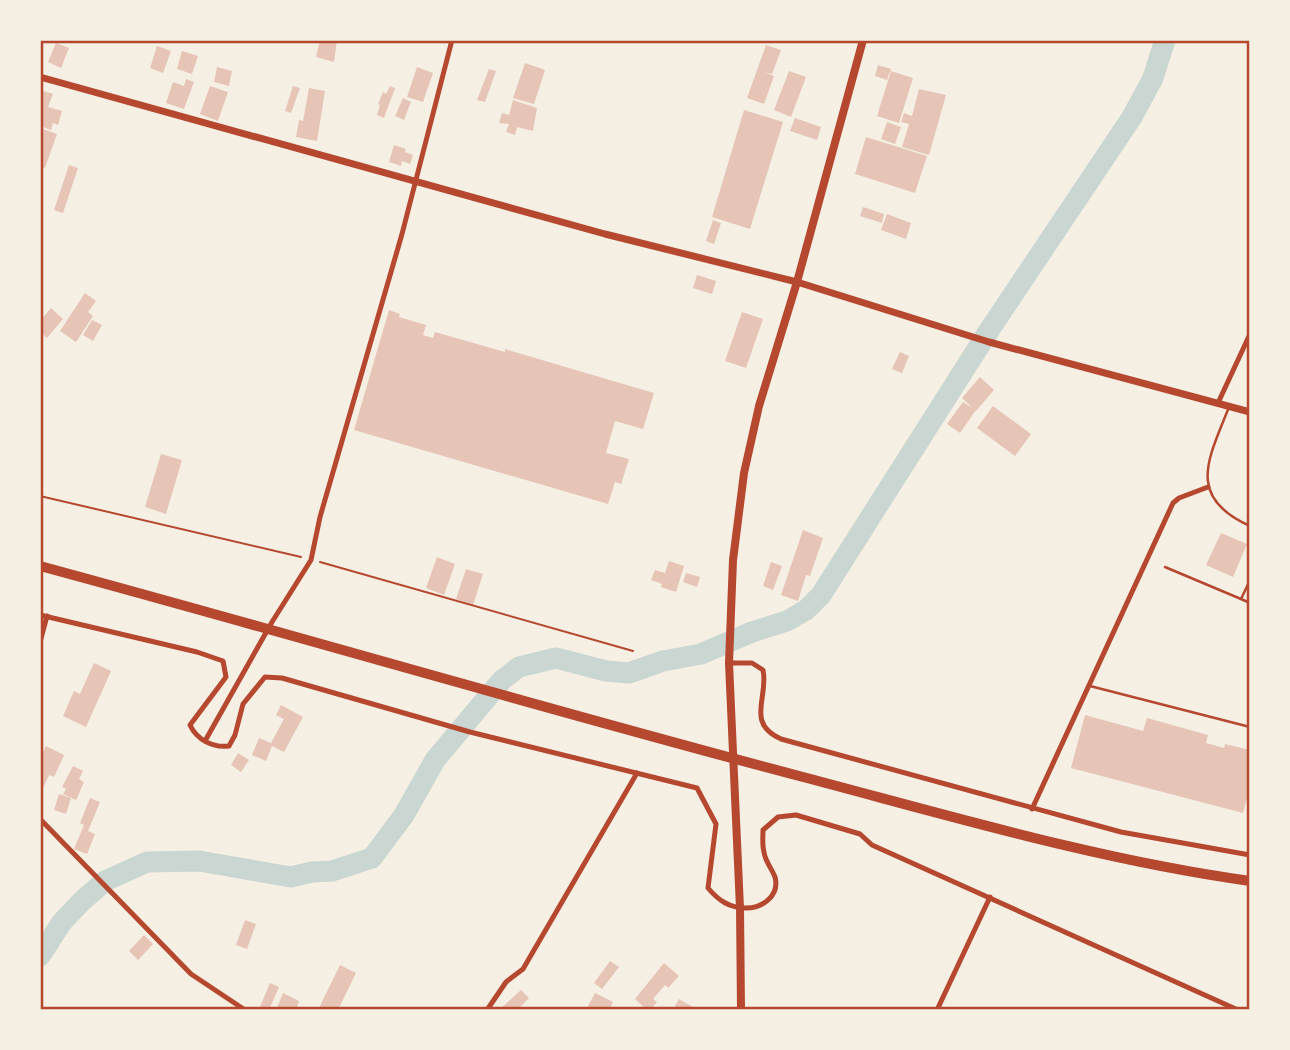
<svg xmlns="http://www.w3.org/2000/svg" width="1290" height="1050" font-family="Poppins,sans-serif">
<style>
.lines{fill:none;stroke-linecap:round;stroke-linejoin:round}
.river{stroke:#c9d6d2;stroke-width:21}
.building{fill:#e6c5b7}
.path{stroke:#b5482f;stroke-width:2}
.service{stroke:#b5482f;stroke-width:2.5}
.minor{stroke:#b5482f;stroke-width:5}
.tertiary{stroke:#b5482f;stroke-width:7}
.secondary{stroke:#b5482f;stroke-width:8}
.trunk{stroke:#b5482f;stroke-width:10}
.neatline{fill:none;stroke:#b5482f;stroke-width:2.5}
</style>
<rect width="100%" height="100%" fill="#f6efe4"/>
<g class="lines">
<polyline class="river" points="40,956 62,922 82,901 105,881 147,862 199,861 291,877 312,872 332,871 372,858 404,815 435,760 502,680 519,667 556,658 606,671 629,673 663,661 701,654 752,632 787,621 806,610 821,595 990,329 1132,117 1153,78 1165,40"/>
</g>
<g class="building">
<polygon points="320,40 337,40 334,62 316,57"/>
<polygon points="56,43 69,48 61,68 48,62"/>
<polygon points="766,45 781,50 772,74 765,72 774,76 764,104 747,98"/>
<polygon points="157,46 171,51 163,73 150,68"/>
<polygon points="182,51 198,56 192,74 177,69"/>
<polygon points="525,63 545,70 534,104 513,98"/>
<polygon points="878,65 891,69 887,80 875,76"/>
<polygon points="217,67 232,71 229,86 214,82"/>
<polygon points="417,67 433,73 423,102 407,97"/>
<polygon points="489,69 496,71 485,102 477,100"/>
<polygon points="789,71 806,77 791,117 774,110"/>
<polygon points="891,71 913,78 899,123 877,116"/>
<polygon points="186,79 194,82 184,109 166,103 173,82 184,86"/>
<polygon points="210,86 228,92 218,121 200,114"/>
<polygon points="293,86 300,88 291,113 285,111"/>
<polygon points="390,86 395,88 384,118 377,115 380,105 378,104 383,92 386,94"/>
<polygon points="309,88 325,91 317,141 296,137 299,120 303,121"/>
<polygon points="919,89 946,95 929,155 902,147 909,124 901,122 904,113 912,116"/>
<polygon points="40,90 53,94 48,107 62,111 58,125 53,123 51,130 40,126"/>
<polygon points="403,98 411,102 404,120 395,116"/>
<polygon points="513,100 537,108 533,131 517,127 515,135 506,132 509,124 499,123 502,113 509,115"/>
<polygon points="744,110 783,122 750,229 712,217"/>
<polygon points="795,118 821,127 817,140 790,131"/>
<polygon points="887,122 901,127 895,144 881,139"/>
<polygon points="40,128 57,134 45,168 40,166"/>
<polygon points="866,137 927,156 915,193 855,174"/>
<polygon points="394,145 406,149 405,152 413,155 410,164 402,161 401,166 389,162"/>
<polygon points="69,165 78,168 63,213 54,210"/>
<polygon points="863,207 884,214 882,223 860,216"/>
<polygon points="887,214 911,223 906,239 881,230"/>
<polygon points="713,220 721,223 714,244 706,241"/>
<polygon points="697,275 716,281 712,294 693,288"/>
<polygon points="85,293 96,301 88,312 93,316 76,342 60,331"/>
<polygon points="51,308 63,319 47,338 40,332 40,321"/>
<polygon points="389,310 400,314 399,317 426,325 423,335 433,338 435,332 505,352 505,349 654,393 643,429 615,421 606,453 629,459 621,484 615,482 608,504 354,430"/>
<polygon points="742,312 763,319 746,368 725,361"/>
<polygon points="92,320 102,325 93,341 83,335"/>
<polygon points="900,352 909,356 902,373 892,369"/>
<polygon points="980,377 994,390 976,411 962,398"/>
<polygon points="963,402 976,410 960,433 947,424"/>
<polygon points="993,406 1031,434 1015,456 977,428"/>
<polygon points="161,454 182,460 166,514 145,507"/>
<polygon points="803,530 823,538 810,576 806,575 798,601 781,595"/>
<polygon points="1221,533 1247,544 1233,577 1206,565"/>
<polygon points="437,557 455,564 444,595 426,588"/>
<polygon points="669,561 684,566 676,592 661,587 662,584 651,580 655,570 665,573"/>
<polygon points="771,562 782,566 773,590 763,586"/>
<polygon points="466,569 483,574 473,605 456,599"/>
<polygon points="686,573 700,577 697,587 683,582"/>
<polygon points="94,663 111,671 86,727 63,716 74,691 80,694"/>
<polygon points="281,705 303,717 284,752 272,746 266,761 252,755 259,738 271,743 284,719 276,715"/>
<polygon points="1085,715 1143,731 1147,718 1208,735 1206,743 1224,748 1225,744 1250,750 1250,787 1243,813 1071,768"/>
<polygon points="46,746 64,755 54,777 49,775 40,795 40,758"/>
<polygon points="238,753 249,760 241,772 231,765"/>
<polygon points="73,766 83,771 79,779 84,782 76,800 63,794 66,789 62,787"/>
<polygon points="59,794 71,798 66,814 54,810"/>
<polygon points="90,798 100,802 88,831 95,834 87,854 74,849 84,825 80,823"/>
<polygon points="245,920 256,924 247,949 236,945"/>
<polygon points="144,935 153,944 138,960 129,951"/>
<polygon points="610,961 619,967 602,989 594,983"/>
<polygon points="664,963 679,976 668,988 665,985 653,999 657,1002 650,1010 647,1010 635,999"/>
<polygon points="340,965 356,973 338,1010 318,1010"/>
<polygon points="270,983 279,987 269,1010 261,1010 259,1009"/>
<polygon points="521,990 529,998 517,1010 499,1010"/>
<polygon points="283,993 299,1001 296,1010 276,1010"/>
<polygon points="595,993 613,1002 609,1010 586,1010"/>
<polygon points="679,999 698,1010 673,1010"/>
</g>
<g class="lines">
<g class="path">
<polyline points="40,496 301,557"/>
<polyline points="320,562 633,651"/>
</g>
<g class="service">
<path d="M1229,407c-20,51 -44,90 21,119"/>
<polyline points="1165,567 1241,599"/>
<polyline points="1250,580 1241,599 1250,603"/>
<polyline points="1090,686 1250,727"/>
</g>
<g class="minor">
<polyline points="1218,403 1250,334"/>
<path d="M40,615l157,37 26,9 3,16 -36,48c7,15 23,23 39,21l6,-11 8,-31 22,-27 17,1 188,54 227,56 19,36 -8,64c10,12 21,20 38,20 16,0 34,-12 29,-31 -3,-8 -10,-16 -11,-25 -2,-7 -1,-15 -1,-22l15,-13 18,-2 64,19 12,11 366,165"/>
<polyline points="40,642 47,616"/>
<path d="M729,663h23l11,7c6,27 -18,53 18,69l340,93 129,23"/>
<polyline points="205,741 272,622 311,560 320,517 402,234 452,40"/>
<polyline points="1032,809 1173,503 1179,498 1208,487"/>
<polyline points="40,819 191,974 245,1010"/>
<polyline points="487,1010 506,982 523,969 637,773"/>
<polyline points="937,1010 990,897"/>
</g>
<polyline class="tertiary" points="40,77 605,234 797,282 989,342 1250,412"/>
<polyline class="secondary" points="741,1010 740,908 729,663 733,560 744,473 759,406 797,282 863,40"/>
<path class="trunk" d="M40,566c255,69 508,144 763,211 148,39 296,83 447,104"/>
</g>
<rect width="1290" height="1050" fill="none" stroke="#f6efe4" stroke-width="84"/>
<rect x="42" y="42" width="1206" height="966" class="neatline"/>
</svg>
